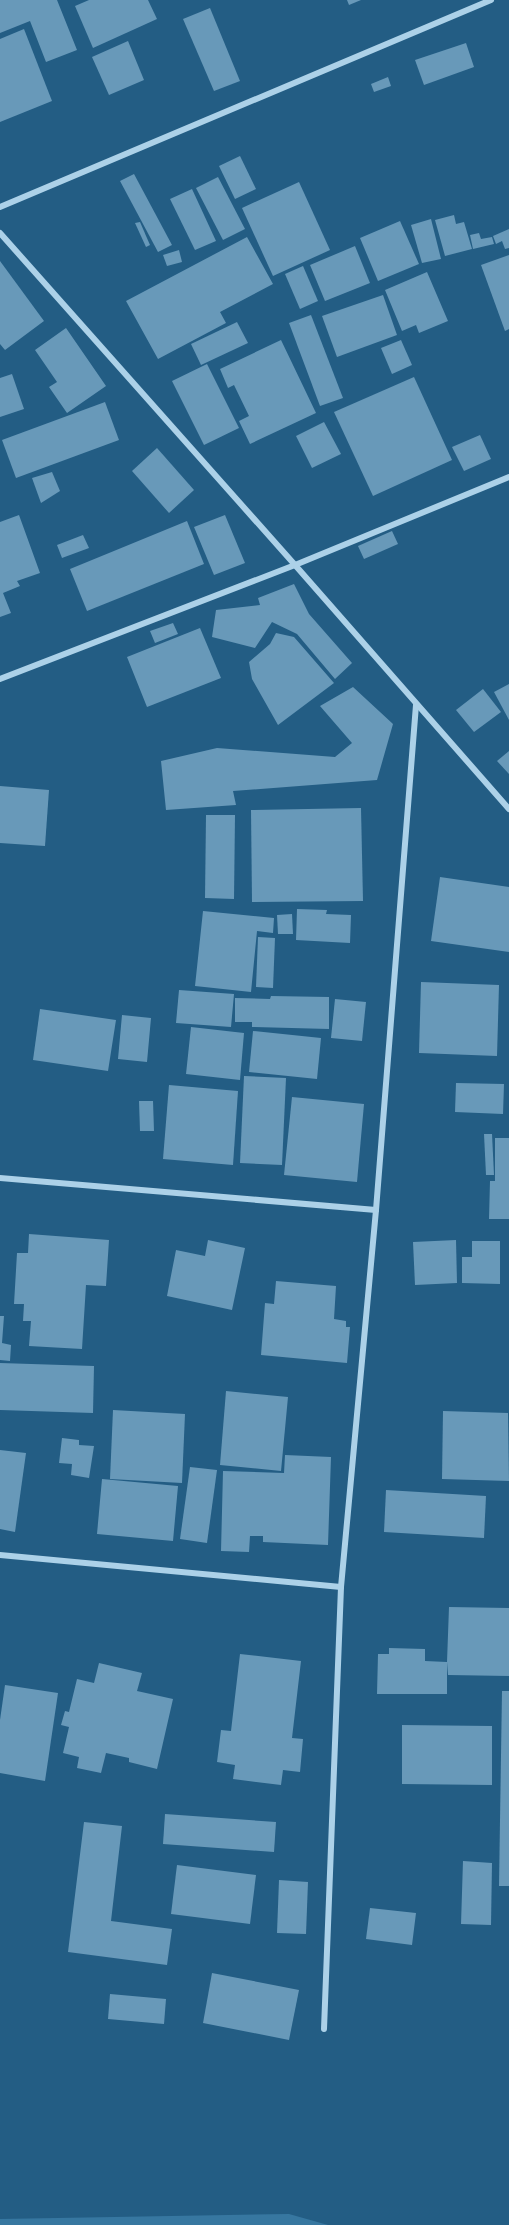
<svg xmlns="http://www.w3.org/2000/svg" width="509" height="2225" font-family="'Open Sans',sans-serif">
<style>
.green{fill:#3777a0}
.building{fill:#6899b9}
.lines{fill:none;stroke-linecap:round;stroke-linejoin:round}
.minor{stroke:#acd1e8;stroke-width:6}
</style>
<rect width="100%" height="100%" fill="#235d84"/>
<polygon class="green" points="289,2214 328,2225 0,2225 0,2219"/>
<g class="building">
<polygon points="0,0 57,0 77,50 46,62 30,21 0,33"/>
<polygon points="89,0 148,0 157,19 93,48 75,6"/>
<polygon points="347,0 361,0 349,5"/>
<polygon points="210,8 240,81 214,91 183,19"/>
<polygon points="24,29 52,101 0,122 0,39"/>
<polygon points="128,41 144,80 109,95 92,57"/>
<polygon points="466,43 474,67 424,85 415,60"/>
<polygon points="388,77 391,86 374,92 371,84"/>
<polygon points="240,156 256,189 235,199 219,166"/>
<polygon points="134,174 172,245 158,252 120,181"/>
<polygon points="218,177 245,229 223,240 196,188"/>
<polygon points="299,182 330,250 273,276 242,208"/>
<polygon points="192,189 216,241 195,250 170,199"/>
<polygon points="454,215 456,224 464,222 472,249 445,256 435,220"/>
<polygon points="431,219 441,259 422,263 411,225"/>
<polygon points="400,221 419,264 378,281 360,238"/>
<polygon points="140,222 150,245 146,247 135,223"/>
<polygon points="509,229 509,248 505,249 502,241 496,244 493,236"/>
<polygon points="479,233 481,239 492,237 494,244 473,249 470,235"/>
<polygon points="247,237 273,284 220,312 226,323 158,359 126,301"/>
<polygon points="355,246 370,283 325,301 310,265"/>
<polygon points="179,250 182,262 167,266 163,255"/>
<polygon points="509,255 509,329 505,331 481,265"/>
<polygon points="0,261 44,321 5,350 0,344"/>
<polygon points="303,266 318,301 300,309 285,274"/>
<polygon points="427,272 448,321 419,333 416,325 402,331 385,290"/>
<polygon points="383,295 397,335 337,357 322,316"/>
<polygon points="311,315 343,398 320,406 289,323"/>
<polygon points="237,322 248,343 201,365 191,344"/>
<polygon points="66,328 106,386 67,413 49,387 57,382 35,350"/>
<polygon points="281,340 316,413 250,444 239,421 249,416 234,385 228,388 220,369"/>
<polygon points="401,340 412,365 392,374 381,348"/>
<polygon points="207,364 239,428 204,445 172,381"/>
<polygon points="12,374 24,409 0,417 0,378"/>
<polygon points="414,377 452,460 373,496 334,412"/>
<polygon points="105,402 119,440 16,478 2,440"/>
<polygon points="324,422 341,454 312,468 296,436"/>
<polygon points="480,435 491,459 464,471 452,447"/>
<polygon points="157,448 194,490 169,513 132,471"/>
<polygon points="52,472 60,491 41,503 32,478"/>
<polygon points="19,515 40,573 17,581 20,586 3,593 11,613 0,617 0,522"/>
<polygon points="225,515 245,563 214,575 194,527"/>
<polygon points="187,521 204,564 87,611 70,569"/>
<polygon points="392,531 398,544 364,559 358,546"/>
<polygon points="83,535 89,548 62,558 57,545"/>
<polygon points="294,584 309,614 352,663 335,679 297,634 272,622 255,648 212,637 216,610 260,605 258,598"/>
<polygon points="173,623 178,634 155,643 150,631"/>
<polygon points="200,628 221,678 147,707 127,657"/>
<polygon points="276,633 294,637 334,683 278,725 252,679 249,662 270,644"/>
<polygon points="509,684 509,720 494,692"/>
<polygon points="353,687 393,724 377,780 233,791 236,805 166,810 161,761 217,748 335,757 352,743 320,706"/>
<polygon points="483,689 501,712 474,732 456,710"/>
<polygon points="509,751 509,774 497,761"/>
<polygon points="0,786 49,790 45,846 0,843"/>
<polygon points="361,808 363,901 252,902 251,810"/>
<polygon points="206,815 235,815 234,899 205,898"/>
<polygon points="440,877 509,887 509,952 431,941"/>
<polygon points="297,909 327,910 326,914 351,915 350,943 296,940"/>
<polygon points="203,911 274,918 273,933 257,931 251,992 195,986"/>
<polygon points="292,914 293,934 278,934 277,915"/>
<polygon points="258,937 275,938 273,988 256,987"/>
<polygon points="421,982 499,985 497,1056 419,1053"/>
<polygon points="179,990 234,994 231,1027 176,1023"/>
<polygon points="271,996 329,997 329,1029 252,1027 252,1022 235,1022 235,998 270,999"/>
<polygon points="335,999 366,1002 362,1041 331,1038"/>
<polygon points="40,1009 116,1020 108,1071 33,1060"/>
<polygon points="122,1015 151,1018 147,1062 118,1059"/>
<polygon points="191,1027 244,1033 240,1080 186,1074"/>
<polygon points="253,1031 321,1038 317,1079 249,1072"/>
<polygon points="244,1076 286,1078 282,1165 240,1163"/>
<polygon points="456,1083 504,1084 503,1114 455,1112"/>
<polygon points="169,1085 238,1091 233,1165 163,1159"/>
<polygon points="292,1097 364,1104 357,1182 284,1175"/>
<polygon points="139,1101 153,1101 154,1131 140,1131"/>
<polygon points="484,1134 492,1134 494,1175 486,1175"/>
<polygon points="495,1138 509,1138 509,1219 489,1219 490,1181 495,1181"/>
<polygon points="29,1234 109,1240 106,1286 86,1285 82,1349 29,1346 31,1321 23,1321 24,1304 14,1304 17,1253 28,1253"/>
<polygon points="208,1240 245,1248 232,1310 167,1296 176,1250 205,1256"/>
<polygon points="456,1240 457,1283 415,1285 413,1242"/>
<polygon points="472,1241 500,1241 500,1284 462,1283 462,1257 472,1257"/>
<polygon points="276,1281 336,1286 334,1319 346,1321 346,1327 350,1327 347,1363 261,1355 265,1303 274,1304"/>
<polygon points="0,1316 4,1316 2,1343 11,1345 10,1361 0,1360"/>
<polygon points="0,1363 94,1366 93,1413 0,1410"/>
<polygon points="226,1391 288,1397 281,1471 220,1465"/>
<polygon points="113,1410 185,1414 182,1483 110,1479"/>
<polygon points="443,1411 508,1413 509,1481 442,1479"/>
<polygon points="62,1438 79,1440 79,1445 94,1446 89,1478 71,1475 72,1464 59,1463"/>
<polygon points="0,1450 26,1453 15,1532 0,1529"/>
<polygon points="285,1455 331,1457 328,1545 263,1542 263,1536 250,1536 249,1552 221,1551 223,1471 284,1473"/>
<polygon points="190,1467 217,1470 207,1543 180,1539"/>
<polygon points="102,1479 178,1486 173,1541 97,1534"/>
<polygon points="386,1490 486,1496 484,1538 384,1532"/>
<polygon points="449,1607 509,1608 509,1676 448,1675 447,1662 447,1694 377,1694 378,1654 389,1654 389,1648 425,1649 425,1661 447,1662"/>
<polygon points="240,1654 301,1661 292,1738 303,1739 300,1772 283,1770 281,1785 233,1779 235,1765 217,1762 221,1730 231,1731"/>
<polygon points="99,1663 142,1673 137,1691 173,1699 157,1769 129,1762 129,1758 106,1753 101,1773 77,1768 79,1757 63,1753 69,1727 61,1725 65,1711 69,1712 77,1679 94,1683"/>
<polygon points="5,1685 58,1693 45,1781 0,1773 0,1720"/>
<polygon points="502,1691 509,1691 509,1886 499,1886"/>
<polygon points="402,1725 492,1726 492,1785 402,1784"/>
<polygon points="165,1814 276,1822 274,1852 163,1844"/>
<polygon points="84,1822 122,1826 111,1921 172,1929 167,1965 68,1952"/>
<polygon points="463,1861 492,1863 491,1925 461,1924"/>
<polygon points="177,1865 256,1875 250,1924 171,1914"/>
<polygon points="279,1880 308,1882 306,1934 277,1933"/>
<polygon points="370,1908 416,1913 412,1945 366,1939"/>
<polygon points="212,1973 299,1990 289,2040 203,2023"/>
<polygon points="110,1994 166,1999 164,2024 108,2019"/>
</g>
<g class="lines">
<g class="minor">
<polyline points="0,207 491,0"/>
<polyline points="0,233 295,565 509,809"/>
<polyline points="0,679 295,565 509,477"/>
<polyline points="0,1178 376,1210"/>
<polyline points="0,1555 341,1587"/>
<polyline points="324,2029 341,1587 376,1210 416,705"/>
</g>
</g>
</svg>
